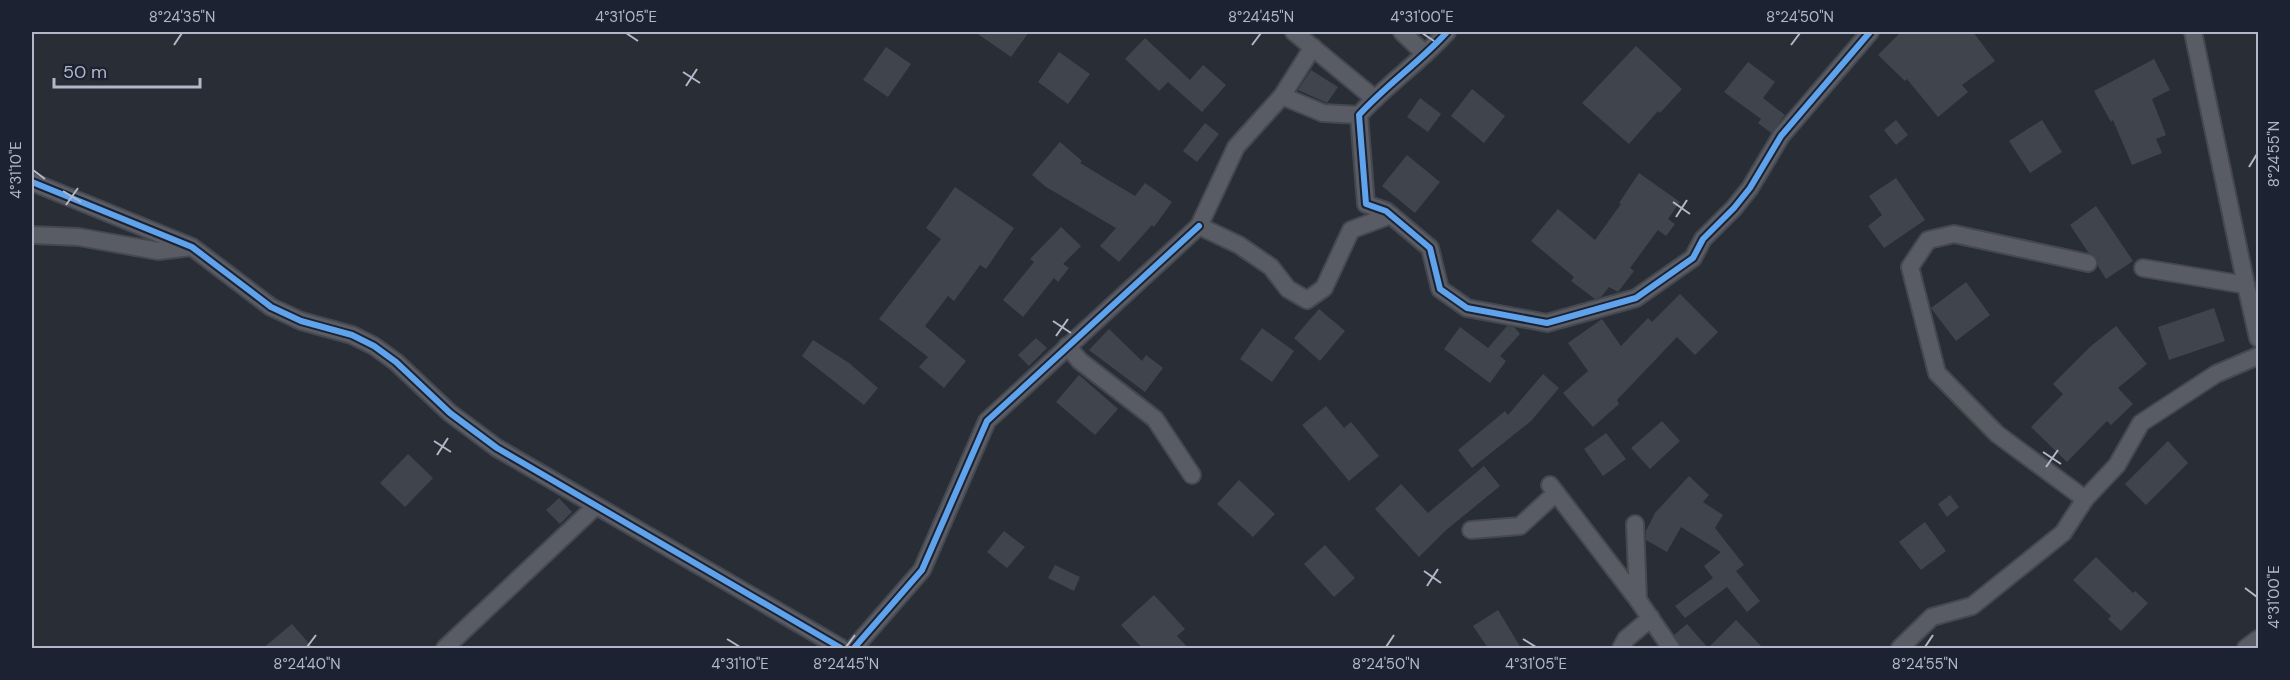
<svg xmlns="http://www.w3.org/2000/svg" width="2290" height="680" font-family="'DM Sans',sans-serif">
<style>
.building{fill:#40444c}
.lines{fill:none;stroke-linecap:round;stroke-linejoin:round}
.minor-casing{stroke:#45484f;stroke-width:20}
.minor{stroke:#595c64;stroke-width:16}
.cycleway-casing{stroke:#1c2231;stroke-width:10}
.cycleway{stroke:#60a3ed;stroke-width:6}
.ticks{fill:none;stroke:#b2b8c8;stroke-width:2}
.neatline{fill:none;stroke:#b2b8c8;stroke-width:2}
.ticks-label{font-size:15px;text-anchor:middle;fill:#b2b8c8}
</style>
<rect width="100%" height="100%" fill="#292d36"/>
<g class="building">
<polygon points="975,32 1029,32 1011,57"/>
<polygon points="1901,32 1973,32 1995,61 1962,85 1968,92 1938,117 1907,79 1905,81 1878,55"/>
<polygon points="1145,38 1190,80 1203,65 1226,85 1202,112 1168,82 1159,91 1125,59"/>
<polygon points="1636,46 1682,89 1660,113 1658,111 1629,144 1582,103"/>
<polygon points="886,47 911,64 888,97 863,80"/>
<polygon points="1059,52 1090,74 1068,104 1038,82"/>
<polygon points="2154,59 2170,90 2152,99 2166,135 2156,139 2162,153 2132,165 2113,120 2111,122 2094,91"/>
<polygon points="1748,62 1775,82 1763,98 1785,115 1771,133 1758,123 1761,119 1724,92"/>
<polygon points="1311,70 1338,87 1327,103 1298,90"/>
<polygon points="1472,89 1505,116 1484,143 1451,116"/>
<polygon points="1420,98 1441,114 1428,132 1407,117"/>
<polygon points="1896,120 1908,135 1896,145 1884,130"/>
<polygon points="2042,120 2062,152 2030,173 2009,141"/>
<polygon points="1205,123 1219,134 1197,162 1183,151"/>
<polygon points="1060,142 1082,161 1080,163 1135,196 1145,183 1172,202 1154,227 1152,225 1119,262 1100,246 1116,228 1046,187 1032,175"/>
<polygon points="1407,155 1440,182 1415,213 1382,186"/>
<polygon points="1639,173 1680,202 1668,219 1675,224 1666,236 1658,230 1630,268 1634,271 1618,292 1609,287 1601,297 1595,299 1571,281 1574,277 1531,241 1558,209 1595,240 1621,204 1619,203"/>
<polygon points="1896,178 1925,220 1884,248 1868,226 1882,215 1869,196"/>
<polygon points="955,187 1014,228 986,269 980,265 954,301 948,296 925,326 966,361 944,388 919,367 928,357 879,319 941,239 926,228"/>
<polygon points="2096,206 2133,261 2106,279 2098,266 2098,260 2095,256 2088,252 2070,225"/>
<polygon points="1061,227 1081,246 1063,264 1069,268 1058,282 1054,278 1023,317 1003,300 1034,262 1030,259"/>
<polygon points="1966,282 1990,315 1956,341 1931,308"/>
<polygon points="1680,294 1718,332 1695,355 1677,337 1617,400 1619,404 1593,427 1563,393 1588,371 1568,343 1602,319 1621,346 1648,318 1652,322"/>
<polygon points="2214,308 2225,341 2169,360 2158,327"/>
<polygon points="1319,309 1345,331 1320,361 1294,338"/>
<polygon points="1507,326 1514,327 1520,334 1500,356 1506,361 1490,383 1444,349 1460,327 1488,348"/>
<polygon points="2116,326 2147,364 2118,388 2133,404 2111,425 2107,421 2067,462 2031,427 2063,394 2053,384 2091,346"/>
<polygon points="1262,328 1294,351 1272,382 1240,359"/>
<polygon points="1109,329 1142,361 1146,355 1163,368 1145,392 1089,350"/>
<polygon points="1036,338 1047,348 1029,366 1018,355"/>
<polygon points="813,340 849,363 878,388 864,405 802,356"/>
<polygon points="1543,374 1559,388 1531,421 1472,468 1458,450 1505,411 1508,415"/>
<polygon points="1079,375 1118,409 1095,435 1056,402"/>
<polygon points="1326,406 1344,428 1351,422 1379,456 1349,481 1302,425"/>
<polygon points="1662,421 1680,441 1650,469 1631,448"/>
<polygon points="1606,433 1626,459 1603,476 1584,449"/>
<polygon points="2168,441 2188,463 2146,505 2125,484"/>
<polygon points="408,454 433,478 405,507 380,483"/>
<polygon points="1484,466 1500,486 1445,531 1419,557 1375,509 1401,484 1428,513"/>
<polygon points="1689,476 1709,495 1703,502 1723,515 1715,528 1744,565 1736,571 1760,601 1747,612 1727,587 1685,618 1675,606 1713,578 1704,566 1721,552 1681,527 1667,552 1646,540 1646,531 1655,513"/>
<polygon points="1239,480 1275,514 1253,537 1217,504"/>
<polygon points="1950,495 1959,507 1947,517 1938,504"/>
<polygon points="559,498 572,512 560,524 546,510"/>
<polygon points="1925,522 1946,551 1921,570 1899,542"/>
<polygon points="1004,531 1025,547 1007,568 987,552"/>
<polygon points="1325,545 1355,578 1334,597 1304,564"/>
<polygon points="2096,557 2133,593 2135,591 2148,603 2121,631 2108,619 2111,616 2073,580"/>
<polygon points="1055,565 1080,577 1074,591 1048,578"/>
<polygon points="1154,595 1185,629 1177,636 1188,648 1142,648 1121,625"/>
<polygon points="1498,610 1521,648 1488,648 1473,626"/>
<polygon points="1736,620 1763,648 1681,648 1674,635 1687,624 1708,648"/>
<polygon points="292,624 313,648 263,648"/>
</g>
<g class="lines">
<g class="minor-casing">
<g id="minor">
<polyline points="1294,32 1375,99"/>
<polyline points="1402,32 1425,54"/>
<path d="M1447,32c-27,30 -61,53 -88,83l7,89 20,7 44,37 10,41 27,19 80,15 89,-25 57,-40 10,-19 31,-31 16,-20 31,-52 89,-104"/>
<polyline points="2193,32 2246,285 2258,338"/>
<polyline points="1313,47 1282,96 1236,147 1199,226 1239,245 1271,267 1288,289 1307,300 1324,288 1351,230 1391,215"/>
<polyline points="1282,96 1323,113 1359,115"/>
<polyline points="32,182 192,247 271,307 301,321 352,335 374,346 396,362 450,413 497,448 841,648"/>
<polyline points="32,235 79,237 158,251 191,247"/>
<polyline points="2143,268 2246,285"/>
<polyline points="1067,346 1080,361 1155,419 1192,475"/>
<polyline points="1550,485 1638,600 1671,648"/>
<polyline points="2085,499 1997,434 1937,373 1910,267 1928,240 1954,234 2088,263"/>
<polyline points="1635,524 1638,600"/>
<polyline points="1471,530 1520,526 1556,493"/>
<polyline points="445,648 596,506"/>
<polyline points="854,648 922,570 987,421 1199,226"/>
<polyline points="1621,648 1626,639 1651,618"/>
<polyline points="1900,648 1932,617 1972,606 2063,533 2085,499 2117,465 2141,423 2216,374 2258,356"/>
<polyline points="2246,648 2258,639"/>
</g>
</g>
<use href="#minor" class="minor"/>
<g class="cycleway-casing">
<g id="cycleway">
<path d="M1447,32c-27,30 -61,53 -88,83l7,89 20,7 44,37 10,41 27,19 80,15 89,-25 57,-40 10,-19 31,-31 16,-20 31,-52 89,-104"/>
<polyline points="32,182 192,247 271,307 301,321 352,335 374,346 396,362 450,413 497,448 841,648"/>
<polyline points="854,648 922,570 987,421 1199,226"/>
</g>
</g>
<use href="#cycleway" class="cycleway"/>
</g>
<path class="ticks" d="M626,33l12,8M1422,33l12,8M174,45l8,-12M1252,45l9,-12M1791,45l9,-12M683,72l17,11M686,86l11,-17M2249,167l8,-13M33,170l12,9M63,191l18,11M1673,202l17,12M66,205l12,-17M1676,217l11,-17M1053,321l18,12M1056,336l12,-17M434,441l17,11M2043,452l18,12M437,455l11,-17M2046,467l12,-17M1424,571l17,12M1427,586l11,-17M2245,588l12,9M727,639l13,8M1523,639l13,8M307,647l9,-12M846,647l9,-12M1386,647l8,-12M1925,647l8,-12"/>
<rect width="2290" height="680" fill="none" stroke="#1c2231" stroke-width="66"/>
<path d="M54 78v9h146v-9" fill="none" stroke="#b2b8c8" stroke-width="3"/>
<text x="63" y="78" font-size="18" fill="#b2b8c8" stroke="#1c2231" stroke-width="4.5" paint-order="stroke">50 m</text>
<rect x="33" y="33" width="2224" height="614" class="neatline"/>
<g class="ticks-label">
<text x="182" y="22">8°24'35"N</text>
<text x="626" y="22">4°31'05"E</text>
<text x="1261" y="22">8°24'45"N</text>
<text x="1422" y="22">4°31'00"E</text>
<text x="1800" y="22">8°24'50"N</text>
<text transform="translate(2274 154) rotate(-90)" y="5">8°24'55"N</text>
<text transform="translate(16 170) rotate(-90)" y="5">4°31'10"E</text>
<text transform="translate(2274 597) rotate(-90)" y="5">4°31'00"E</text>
<text x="307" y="669">8°24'40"N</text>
<text x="740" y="669">4°31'10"E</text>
<text x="846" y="669">8°24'45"N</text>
<text x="1386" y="669">8°24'50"N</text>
<text x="1536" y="669">4°31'05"E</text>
<text x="1925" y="669">8°24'55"N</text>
</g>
</svg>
